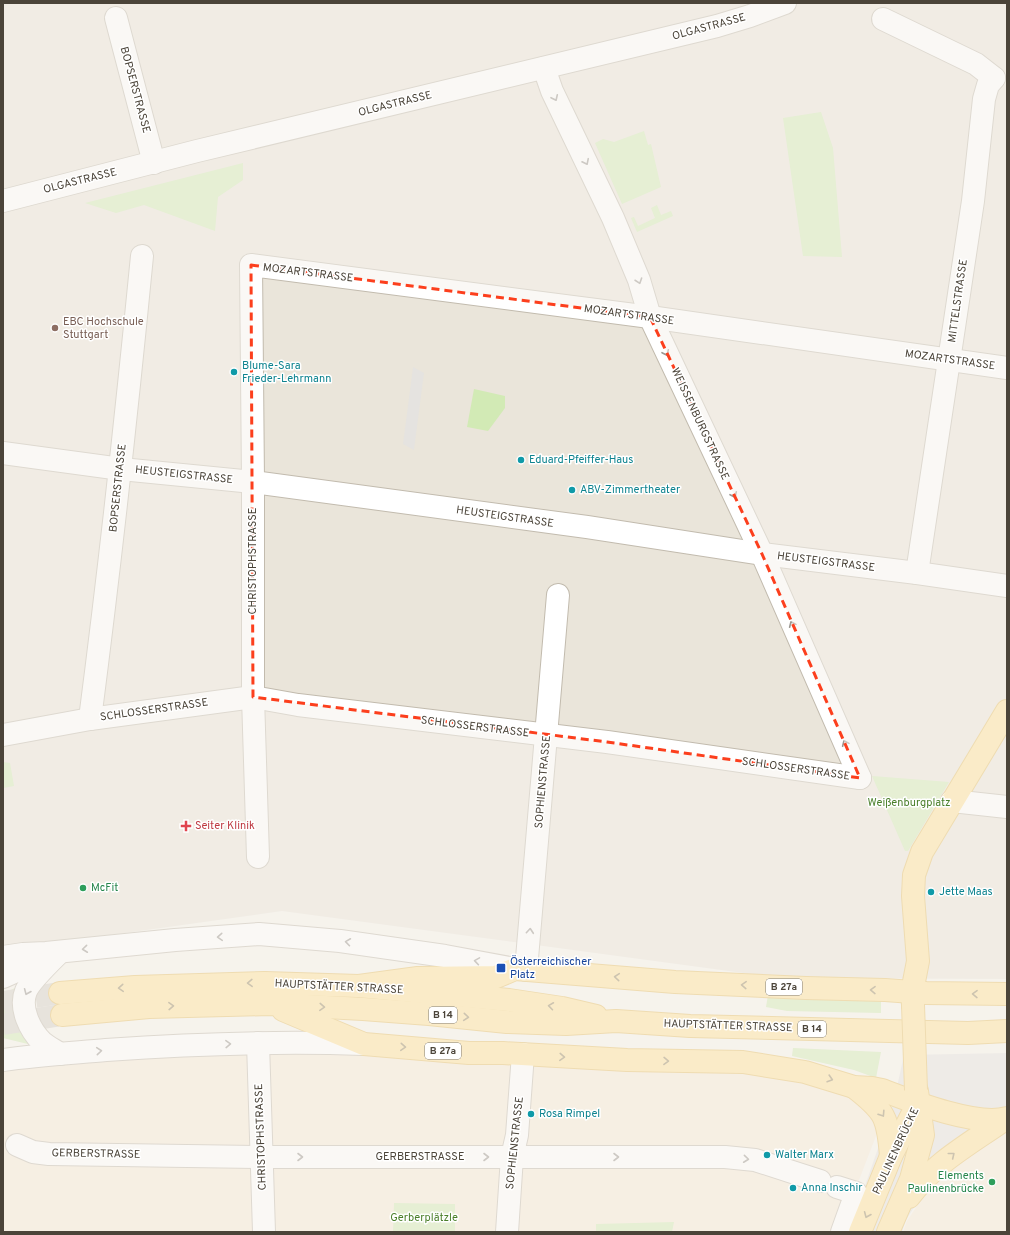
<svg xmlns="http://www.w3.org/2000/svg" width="1010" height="1235" font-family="Overpass,sans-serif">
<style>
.residential{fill:#eae5da}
.commercial{fill:#f7ead8}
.green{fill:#d2eab5}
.parking{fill:#e5e3e0}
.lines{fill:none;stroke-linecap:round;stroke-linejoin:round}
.major-tunnel{stroke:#d4d0c8;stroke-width:22;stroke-dasharray:22 11;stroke-linecap:butt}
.minor-casing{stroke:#c2bbae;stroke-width:24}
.major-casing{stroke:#e6c16a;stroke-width:24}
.minor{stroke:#fff;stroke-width:22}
.major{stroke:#ffe39c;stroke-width:22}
.major-bridge-casing{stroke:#e6c16a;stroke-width:24;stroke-linecap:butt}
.major-bridge{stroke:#ffe39c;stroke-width:22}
.oneway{stroke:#9c9892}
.oneway2{stroke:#9c8c66}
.marked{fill:none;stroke:#fc3f1d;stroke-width:3;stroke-dasharray:8 5;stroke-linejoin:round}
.education-dot{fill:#8d6e63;stroke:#fff;stroke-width:1.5}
.culture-dot{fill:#0f9aa8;stroke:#fff;stroke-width:1.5}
.health-dot{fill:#e0444e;stroke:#fff;stroke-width:1.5}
.leisure-dot{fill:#2e9e5b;stroke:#fff;stroke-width:1.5}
.transit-dot{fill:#1a4fb4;stroke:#fff;stroke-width:1.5}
.labels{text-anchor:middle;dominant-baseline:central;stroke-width:3;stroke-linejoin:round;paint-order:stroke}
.shield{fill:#fff;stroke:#817c74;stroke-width:1}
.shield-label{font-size:10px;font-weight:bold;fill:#4b4439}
.street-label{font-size:11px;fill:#4b4439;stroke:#fff}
.education-label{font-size:11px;fill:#785e54;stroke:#fff;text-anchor:start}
.culture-label{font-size:11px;fill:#0d838f;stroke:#fff;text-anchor:start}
.park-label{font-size:11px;fill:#4a7f2a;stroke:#fff}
.health-label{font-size:11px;fill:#be3a42;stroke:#fff;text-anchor:start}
.leisure-label{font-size:11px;fill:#27864d;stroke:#fff;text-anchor:start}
.transit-label{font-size:11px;fill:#164399;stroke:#fff;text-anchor:start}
</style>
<rect width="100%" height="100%" fill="#f6f3ec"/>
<polygon class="residential" points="3,3 1007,3 1007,979 781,978 282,911 3,950"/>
<g class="commercial">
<polygon points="325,1053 742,1070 891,1097 839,1232 3,1232 3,1069 66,1060 206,1054"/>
<polygon points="1007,1132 1007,1232 903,1232 907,1221 927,1191 974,1149"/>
</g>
<g class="green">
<polygon points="821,112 833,148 842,257 803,256 783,118"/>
<polygon points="644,131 648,145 651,144 661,187 622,204 595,143 603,139 614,142"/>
<polygon points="243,163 243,180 218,197 215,231 144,205 116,213 85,203"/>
<polygon points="657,205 661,215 671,211 673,216 637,232 631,218 634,217 638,226 655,218 651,208"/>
<polygon points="474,389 505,396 505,408 488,431 467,427"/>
<polygon points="3,762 10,763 14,786 3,788"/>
<polygon points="872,776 949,782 908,851 905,851"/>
<polygon points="18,986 32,1045 3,1038 3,995"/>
<polygon points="768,995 881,999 881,1013 787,1011 766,1007"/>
<polygon points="793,1048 881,1052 876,1078 854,1070 792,1056"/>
<polygon points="394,1203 455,1204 455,1232 393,1232"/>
<polygon points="674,1222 672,1232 596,1232 596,1224"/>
</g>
<g class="parking">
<polygon points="413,367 424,373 414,450 403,444"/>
<polygon points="1007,1053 1007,1132 974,1148 925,1190 906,1220 902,1232 849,1232 893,1105 904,1055"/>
</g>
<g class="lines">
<g class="major-tunnel">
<polyline points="3,1002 60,993"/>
<polyline points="3,1024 62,1015"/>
</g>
<g class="minor-casing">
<g id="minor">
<polyline points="116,18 154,163"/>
<polyline points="883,19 976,64 994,78"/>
<polyline points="544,68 552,91 613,218 639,280 650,317 762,554 860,778"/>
<polyline points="3,201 197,151 717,26 750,16 785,3"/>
<polyline points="3,453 121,469 253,482 587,527 762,554 917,573 1007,586"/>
<polyline points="917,573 973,201 984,99 988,85 994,78"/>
<path d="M90,719c20,-154 37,-309 52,-463"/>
<polyline points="3,735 90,719 253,697 298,705 607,742 860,778"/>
<polyline points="952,801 1007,807"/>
<polyline points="258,857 253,697 253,482 251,265 650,317 1007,368"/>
<polyline points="3,957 23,954 46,953 175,940 259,934 340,941 445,956 515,969"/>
<polyline points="526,970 558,595"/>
<polyline points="3,977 41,960"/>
<polyline points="258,1043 264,1232"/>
<path d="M60,1054c-6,-4 -13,-8 -18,-12 -12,-12 -23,-34 -16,-51 4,-10 26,-31 34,-39"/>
<path d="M3,1060c34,-5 69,-7 103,-10 86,-6 171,-9 257,-6"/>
<polyline points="17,1145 33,1152 49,1154 261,1157 725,1157 755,1160 820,1181"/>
<polyline points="837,1187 856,1193 842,1232"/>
<polyline points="507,1232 512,1157 517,1135 523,1054"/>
</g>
</g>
<g class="major-casing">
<g id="major">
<polyline points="359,986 418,978 496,977 515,969 675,982 806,988 885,990 926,993 1007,994"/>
<polyline points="60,993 135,987 265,983 359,986 509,1000 562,1008 596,1016"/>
<polyline points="913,1005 912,992 918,961 913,896 914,875 922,852 1007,711"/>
<path d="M283,1010l81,34 105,9h34l124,7 116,2 62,10 49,15 18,1 10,2c29,11 95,37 125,28"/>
<polyline points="62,1015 149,1007 269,1004 363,1009 429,1014 507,1022 566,1024 616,1021 690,1026 968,1033 1007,1031"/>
<path d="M854,1087c31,24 34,30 37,69"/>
<path d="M909,1197c25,-34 62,-54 96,-78"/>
<polyline points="860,1232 891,1156 918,1103"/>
<polyline points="888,1232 911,1179 923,1135 917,1091"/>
</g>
</g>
<use href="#minor" class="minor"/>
<use href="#major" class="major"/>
<g class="major-bridge-casing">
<polyline id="major-bridge" points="913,1005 916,1090"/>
</g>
<use href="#major-bridge" class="major-bridge"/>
</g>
<defs><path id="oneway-chevron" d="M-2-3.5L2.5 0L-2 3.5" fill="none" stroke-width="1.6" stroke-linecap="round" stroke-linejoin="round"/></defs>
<g class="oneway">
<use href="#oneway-chevron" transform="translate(555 98) rotate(65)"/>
<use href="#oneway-chevron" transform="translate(586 162) rotate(64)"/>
<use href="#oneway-chevron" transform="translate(639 281) rotate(71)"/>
<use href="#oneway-chevron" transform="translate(666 353) rotate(65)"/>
<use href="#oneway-chevron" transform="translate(734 495) rotate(65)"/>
<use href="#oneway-chevron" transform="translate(792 624) rotate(-114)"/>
<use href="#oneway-chevron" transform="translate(845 743) rotate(-114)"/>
<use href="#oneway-chevron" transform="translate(530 931) rotate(-85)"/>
<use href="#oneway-chevron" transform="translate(220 937) rotate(176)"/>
<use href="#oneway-chevron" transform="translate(348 942) rotate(-172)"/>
<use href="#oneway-chevron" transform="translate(85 949) rotate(174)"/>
<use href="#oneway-chevron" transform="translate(477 961) rotate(-171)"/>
<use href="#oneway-chevron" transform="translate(27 992) rotate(113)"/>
<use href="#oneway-chevron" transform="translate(228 1044) rotate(-2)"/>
<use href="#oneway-chevron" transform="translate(99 1051) rotate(-5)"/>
<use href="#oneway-chevron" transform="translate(300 1157)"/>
<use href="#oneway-chevron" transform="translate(486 1157)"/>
<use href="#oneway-chevron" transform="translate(616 1157)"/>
<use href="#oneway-chevron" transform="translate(746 1159) rotate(6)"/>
</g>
<g class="oneway2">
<use href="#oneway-chevron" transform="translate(617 977) rotate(-175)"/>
<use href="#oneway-chevron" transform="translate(250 983) rotate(178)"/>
<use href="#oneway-chevron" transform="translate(744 985) rotate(-177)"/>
<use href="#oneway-chevron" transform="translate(121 988) rotate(176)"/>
<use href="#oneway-chevron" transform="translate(873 990) rotate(-179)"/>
<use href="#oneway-chevron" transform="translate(975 994) rotate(-179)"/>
<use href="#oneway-chevron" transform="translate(171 1006) rotate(-2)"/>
<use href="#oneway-chevron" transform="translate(551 1006) rotate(-172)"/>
<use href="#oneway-chevron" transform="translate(322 1007) rotate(3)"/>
<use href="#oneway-chevron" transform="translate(466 1017) rotate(5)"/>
<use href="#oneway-chevron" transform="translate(403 1047) rotate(4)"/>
<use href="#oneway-chevron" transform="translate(562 1057) rotate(3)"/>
<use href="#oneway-chevron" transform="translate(666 1061) rotate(1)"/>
<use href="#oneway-chevron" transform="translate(830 1079) rotate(17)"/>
<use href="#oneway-chevron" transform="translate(882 1114) rotate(57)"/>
<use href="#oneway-chevron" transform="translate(952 1155) rotate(-39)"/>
<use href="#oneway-chevron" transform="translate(867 1215) rotate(113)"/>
</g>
<path d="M0 0H1010V1235H0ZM251,265l399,52 112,237 98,224 -253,-36 -354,-45z" fill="#f6f3ec" fill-opacity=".55" fill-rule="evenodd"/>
<path class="marked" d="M251,265l399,52 112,237 98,224 -253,-36 -354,-45z"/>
<circle class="education-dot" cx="55" cy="328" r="4"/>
<g class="culture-dot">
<circle cx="234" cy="372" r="4"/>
<circle cx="521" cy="460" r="4"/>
<circle cx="572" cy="490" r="4"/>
<circle cx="931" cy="892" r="4"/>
<circle cx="531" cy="1114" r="4"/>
<circle cx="767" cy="1155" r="4"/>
<circle cx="793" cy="1188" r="4"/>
</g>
<path class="health-dot" d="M184 820h4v4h4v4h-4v4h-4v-4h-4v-4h4z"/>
<g class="leisure-dot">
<circle cx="83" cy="888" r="4"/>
<circle cx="992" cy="1182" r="4"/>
</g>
<rect class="transit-dot" x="496" y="963" width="10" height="10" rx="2"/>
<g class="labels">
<g class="shield">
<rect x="766" y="979" width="36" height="16" rx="3"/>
<rect x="429" y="1007" width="28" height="16" rx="3"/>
<rect x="798" y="1021" width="28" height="16" rx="3"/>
<rect x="425" y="1043" width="36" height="16" rx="3"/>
</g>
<g class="shield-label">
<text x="784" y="987">B 27a</text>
<text x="443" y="1015">B 14</text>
<text x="812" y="1029">B 14</text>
<text x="443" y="1051">B 27a</text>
</g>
<g class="street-label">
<text transform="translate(709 27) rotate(-15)">OLGASTRASSE</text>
<text transform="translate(135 90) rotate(75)">BOPSERSTRASSE</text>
<text transform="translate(395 104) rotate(-14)">OLGASTRASSE</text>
<text transform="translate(80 181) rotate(-14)">OLGASTRASSE</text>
<text transform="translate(308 273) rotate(7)">MOZARTSTRASSE</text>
<text transform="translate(958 301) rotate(-82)">MITTELSTRASSE</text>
<text transform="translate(629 315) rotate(8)">MOZARTSTRASSE</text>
<text transform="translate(950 360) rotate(8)">MOZARTSTRASSE</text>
<text transform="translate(700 424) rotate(65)">WEISSENBURGSTRASSE</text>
<text transform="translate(184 475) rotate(6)">HEUSTEIGSTRASSE</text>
<text transform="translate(118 488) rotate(-84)">BOPSERSTRASSE</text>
<text transform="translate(505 517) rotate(8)">HEUSTEIGSTRASSE</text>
<text transform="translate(253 561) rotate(-90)">CHRISTOPHSTRASSE</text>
<text transform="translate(826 562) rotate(7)">HEUSTEIGSTRASSE</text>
<text transform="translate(154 710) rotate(-8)">SCHLOSSERSTRASSE</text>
<text transform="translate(475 727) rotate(7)">SCHLOSSERSTRASSE</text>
<text transform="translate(796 769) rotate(8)">SCHLOSSERSTRASSE</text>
<text transform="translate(543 782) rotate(-85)">SOPHIENSTRASSE</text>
<text transform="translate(339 987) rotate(3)">HAUPTSTÄTTER STRASSE</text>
<text transform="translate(728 1026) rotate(2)">HAUPTSTÄTTER STRASSE</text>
<text transform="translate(261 1137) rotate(-92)">CHRISTOPHSTRASSE</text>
<text transform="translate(515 1143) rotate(-84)">SOPHIENSTRASSE</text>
<text transform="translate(896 1151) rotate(-65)">PAULINENBRÜCKE</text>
<text transform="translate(96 1154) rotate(1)">GERBERSTRASSE</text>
<text x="420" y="1157">GERBERSTRASSE</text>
</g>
<g class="education-label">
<text x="63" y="322">EBC Hochschule<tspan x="63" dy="13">Stuttgart</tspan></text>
</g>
<g class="culture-label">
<text x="242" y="366">Blume-Sara<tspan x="242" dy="13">Frieder-Lehrmann</tspan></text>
<text x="529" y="460">Eduard-Pfeiffer-Haus</text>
<text x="580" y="490">ABV-Zimmertheater</text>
<text x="939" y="892">Jette Maas</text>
<text x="539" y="1114">Rosa Rimpel</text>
<text x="775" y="1155">Walter Marx</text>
<text x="801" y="1188">Anna Inschir</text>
</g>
<g class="park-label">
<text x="909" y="803">Weißenburgplatz</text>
<text x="424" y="1218">Gerberplätzle</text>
</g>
<g class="health-label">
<text x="195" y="826">Seiter Klinik</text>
</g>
<g class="leisure-label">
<text x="91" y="888">McFit</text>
<text x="984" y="1176" text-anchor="end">Elements<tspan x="984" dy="13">Paulinenbrücke</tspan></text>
</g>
<g class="transit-label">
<text x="510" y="962">Österreichischer<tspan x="510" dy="13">Platz</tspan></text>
</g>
</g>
<rect width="1010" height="1235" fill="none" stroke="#4b4439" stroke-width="8"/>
</svg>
